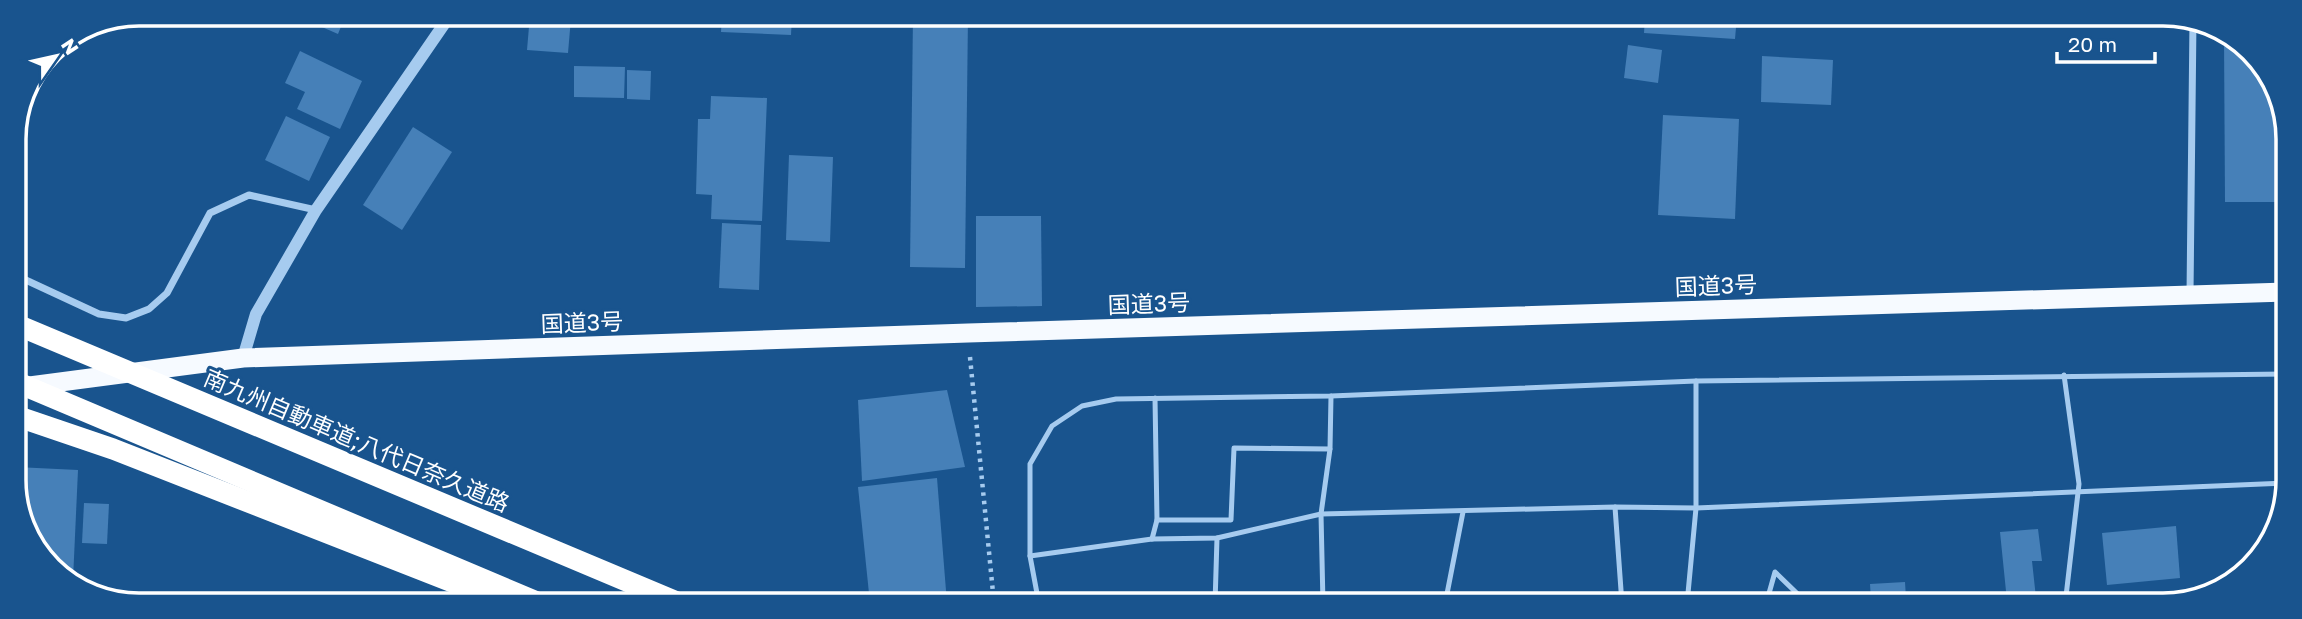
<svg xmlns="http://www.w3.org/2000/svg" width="2302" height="619" font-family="'Golos Text','Noto Sans JP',sans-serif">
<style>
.building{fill:#4680b8}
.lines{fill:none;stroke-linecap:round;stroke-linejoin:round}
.path{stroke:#a6cbef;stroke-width:4.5;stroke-dasharray:3.5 5;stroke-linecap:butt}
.service{stroke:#a6cbef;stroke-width:5}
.minor{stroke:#a6cbef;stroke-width:7}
.tertiary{stroke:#a6cbef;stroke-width:12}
.trunk{stroke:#f6faff;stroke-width:19}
.motorway{stroke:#fff;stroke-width:21}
.motorway-bridge{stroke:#fff;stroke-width:21}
.labels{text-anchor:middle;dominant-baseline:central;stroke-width:6;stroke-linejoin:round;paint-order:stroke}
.street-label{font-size:23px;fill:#fff;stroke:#19548e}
.rim{fill:none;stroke:#fff;stroke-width:3.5}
</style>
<rect width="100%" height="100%" fill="#19548e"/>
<g class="building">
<polygon points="292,14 346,14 338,34"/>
<polygon points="530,15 571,18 568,53 527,50"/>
<polygon points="722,15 792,15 791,35 721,32"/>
<polygon points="913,15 968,15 965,268 910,267"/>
<polygon points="1645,16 1737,16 1735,39 1644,33"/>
<polygon points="1768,16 1832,16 1832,23 1767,21"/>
<polygon points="2224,36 2251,50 2278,100 2278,202 2225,202"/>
<polygon points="1628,45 1662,50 1658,83 1624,78"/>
<polygon points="300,51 362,81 340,129 297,109 305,92 285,83"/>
<polygon points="1762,56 1833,60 1831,105 1761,102"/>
<polygon points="574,66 625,67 624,98 574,97"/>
<polygon points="627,70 651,71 650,100 627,99"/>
<polygon points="711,96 767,98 762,221 711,219 712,195 696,194 698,119 710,119"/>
<polygon points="1663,115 1739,119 1735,219 1658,215"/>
<polygon points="286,116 330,137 309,181 265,160"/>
<polygon points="413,127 452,152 402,230 363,205"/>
<polygon points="789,155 833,157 830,242 786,240"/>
<polygon points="976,216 1041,216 1042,306 976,307"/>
<polygon points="722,223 761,225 759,290 719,288"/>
<polygon points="947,390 965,467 862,481 858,400"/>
<polygon points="16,467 78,470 73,580 50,568 16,504"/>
<polygon points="937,478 947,603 870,603 858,487"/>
<polygon points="84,503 109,504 107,544 82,543"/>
<polygon points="2176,526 2180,578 2107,585 2102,533"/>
<polygon points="2038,529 2042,561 2032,561 2036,598 2007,601 2000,532"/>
<polygon points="1905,582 1906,599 1871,601 1870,584"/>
</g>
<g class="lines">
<polyline class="path" points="970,357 994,603"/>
<g class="service">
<polyline points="2064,375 2079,484 2065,605"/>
<polyline points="1615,507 1622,604"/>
<polyline points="1157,520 1231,520 1234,448 1330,449"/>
<polyline points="1152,539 1157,520 1155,398"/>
<polyline points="1030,556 1152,539 1217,538 1321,514 1615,507 1696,508 2286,483"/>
<polyline points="1039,604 1030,556 1030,464 1052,426 1082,406 1116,399 1331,396 1696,381 2286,374"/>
<polyline points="1215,604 1217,538"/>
<polyline points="1323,604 1321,514 1330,449 1331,396"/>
<polyline points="1445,604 1463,512"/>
<polyline points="1687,604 1696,508 1696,381"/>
<polyline points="1766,604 1775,572 1808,604"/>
</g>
<g class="minor">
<polyline points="15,275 99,314 126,318 149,309 167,293 210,213 249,195 316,210"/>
<polyline points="2190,294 2193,20"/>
</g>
<polyline class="tertiary" points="243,358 256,314 316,210 451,14"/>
<polyline class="trunk" points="22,387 243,358 968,333 2286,292"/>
<polyline class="motorway" points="16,416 113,449 506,603"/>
<g class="motorway-bridge">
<polyline points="15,324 679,603"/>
<polyline points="16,382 539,603"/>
</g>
</g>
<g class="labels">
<g class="street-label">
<text transform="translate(1716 285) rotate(-2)">国道3号</text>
<text transform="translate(1149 303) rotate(-2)">国道3号</text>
<text transform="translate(582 322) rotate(-2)">国道3号</text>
<text transform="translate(357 440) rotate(23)">南九州自動車道;八代日奈久道路</text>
</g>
</g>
<path d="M0 0H2302V619H0ZM139 26H2163A113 113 0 0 1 2276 139V480A113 113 0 0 1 2163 593H139A113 113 0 0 1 26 480V139A113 113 0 0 1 139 26Z" fill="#19548e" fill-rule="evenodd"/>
<path class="rim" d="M139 26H2163A113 113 0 0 1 2276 139V480A113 113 0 0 1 2163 593H139A113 113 0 0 1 26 480V139A113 113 0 0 1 139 26Z"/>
<g transform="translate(56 56) rotate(56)" stroke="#19548e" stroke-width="5" paint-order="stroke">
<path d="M0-5L12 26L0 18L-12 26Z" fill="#ffffff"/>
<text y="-10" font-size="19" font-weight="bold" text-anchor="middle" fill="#ffffff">N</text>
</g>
<path d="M2057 52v10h98v-10" fill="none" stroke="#ffffff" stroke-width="3.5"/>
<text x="2068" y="52" font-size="21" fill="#ffffff" stroke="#19548e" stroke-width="5" paint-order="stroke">20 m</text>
</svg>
